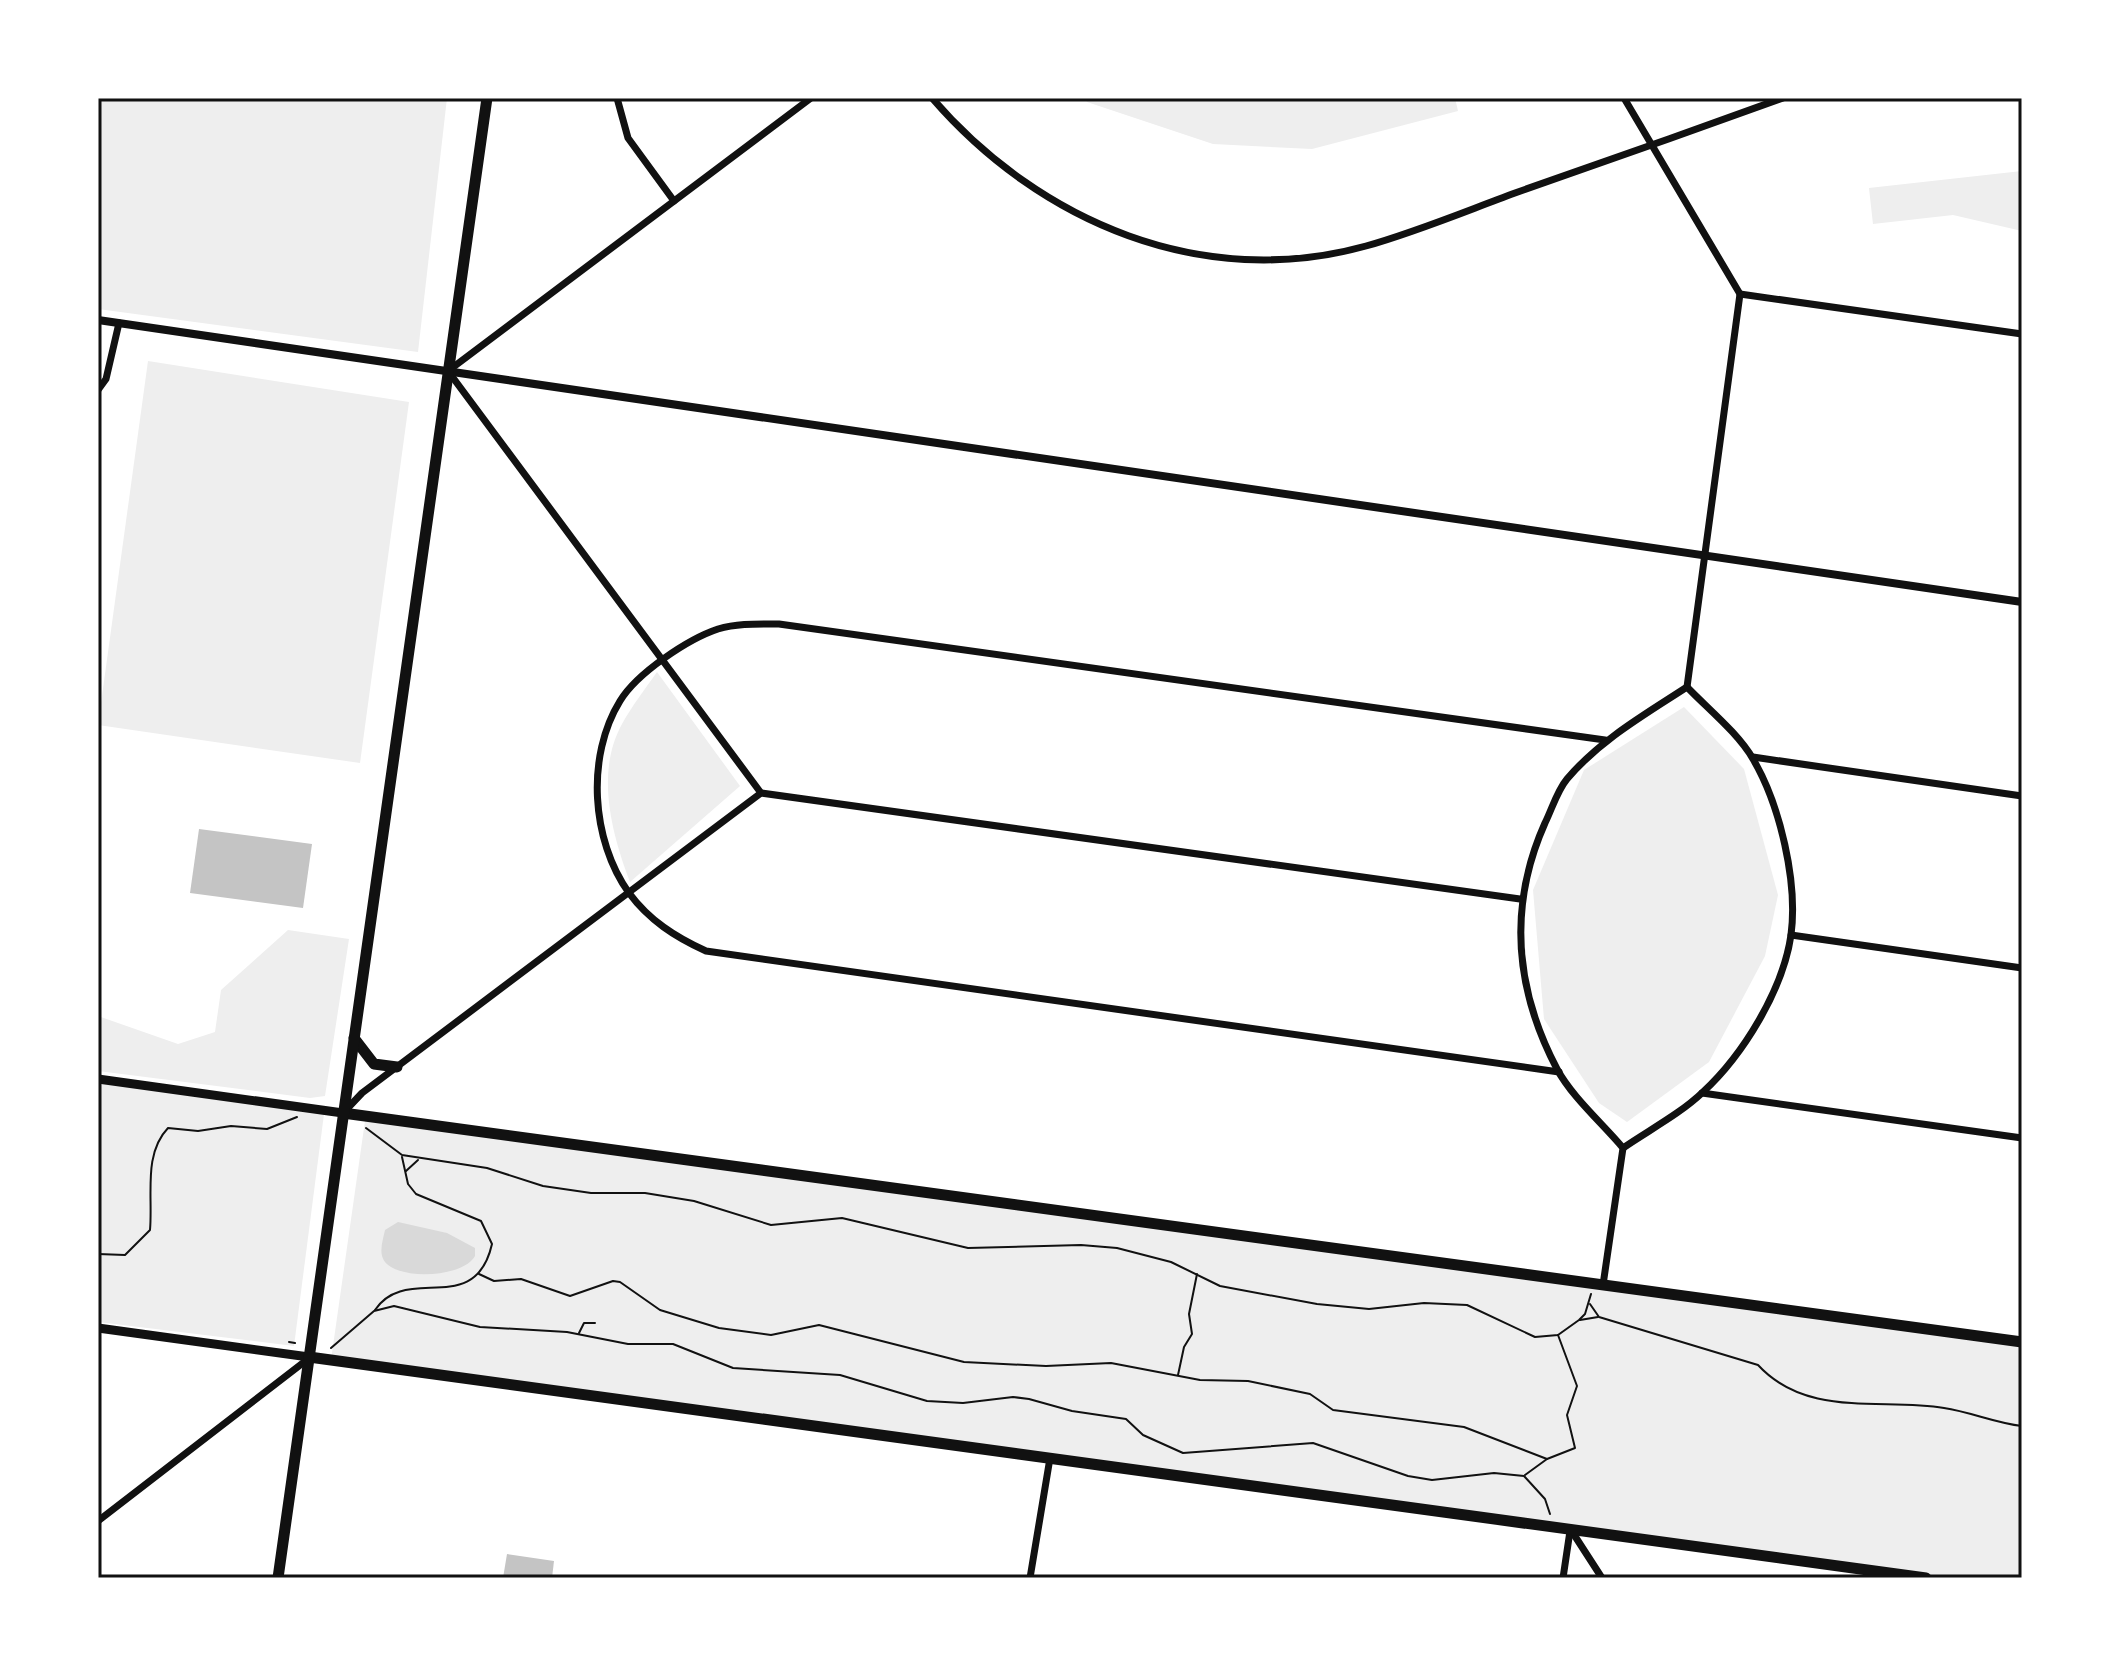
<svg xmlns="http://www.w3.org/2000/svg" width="2120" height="1676" font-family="'DejaVu Sans',sans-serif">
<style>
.green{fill:#eee}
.water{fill:#d9d9d9}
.building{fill:#c4c4c4}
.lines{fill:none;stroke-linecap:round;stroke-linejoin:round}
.path{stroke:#111;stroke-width:2}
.minor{stroke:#111;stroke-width:7}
.tertiary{stroke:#111;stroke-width:8}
.secondary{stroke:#111;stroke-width:9}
.primary{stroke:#111;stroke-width:11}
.neatline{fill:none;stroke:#111;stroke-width:3}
</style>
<rect width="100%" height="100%" fill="#fff"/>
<g class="green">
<polygon points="98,98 447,98 418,352 98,309"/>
<polygon points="1085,98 1455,98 1458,111 1312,149 1213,144 1087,102"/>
<polygon points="2022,171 2022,231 1953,215 1873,224 1869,188"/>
<polygon points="148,361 409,402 360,763 98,725"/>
<path d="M657,672l83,114 -110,96c-18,-48 -35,-109 -8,-158 10,-18 23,-35 35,-52z"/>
<polygon points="1684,707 1744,769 1778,895 1765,956 1709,1062 1627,1122 1599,1103 1544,1019 1533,890 1584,770"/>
<polygon points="288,930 349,939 325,1096 310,1098 98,1071 98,1016 178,1044 215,1032 221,990"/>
<polygon points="98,1083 324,1114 294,1346 98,1322"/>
<polygon points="365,1121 2022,1342 2022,1578 1926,1578 331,1360"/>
</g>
<path class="water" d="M398,1222l49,11 28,15v8c-11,21 -74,25 -90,6 -7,-9 -2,-22 0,-32z"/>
<g class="building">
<polygon points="199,829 312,844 303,908 190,893"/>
<polygon points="507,1554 554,1561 552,1578 503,1578"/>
</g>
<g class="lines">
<g class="path">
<polyline points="366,1128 402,1155 487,1168 543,1186 591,1193 645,1193 694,1201 771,1225 842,1218 968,1248 1081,1245 1117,1248 1171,1262 1220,1286 1317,1304 1369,1309 1424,1303 1467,1305 1535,1337 1558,1335 1579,1320 1585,1314 1591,1294"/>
<polyline points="406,1171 418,1160"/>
<path d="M98,1254l27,1 25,-25c3,-34 -7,-76 18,-102l30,3 33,-5 36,3 30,-12"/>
<polyline points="479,1274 494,1281 521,1279 570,1296 613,1281 620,1282 660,1310 719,1328 771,1335 819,1325 964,1362 1046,1366 1111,1363 1200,1380 1248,1381 1310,1394 1333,1410 1464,1427 1547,1459"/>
<path d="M1590,1304l9,13 159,48c49,53 122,33 186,43 27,4 51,15 78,18"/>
<path d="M375,1310c31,-47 100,9 117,-66l-11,-23 -65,-27 -8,-10 -6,-27"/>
<polyline points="1580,1320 1598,1317"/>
<polyline points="579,1333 584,1323 595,1323"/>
<polyline points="289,1342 295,1343"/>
<polyline points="331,1348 374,1311 394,1306 480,1327 567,1332 628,1344 673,1344 733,1368 840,1375 927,1401 963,1403 1013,1397 1029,1399 1072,1411 1126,1419 1143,1435 1183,1453 1313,1443 1408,1476 1432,1480 1494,1473 1524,1476 1545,1499 1550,1514"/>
<polyline points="1178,1375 1184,1347 1192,1334 1189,1314 1197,1274"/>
<polyline points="1525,1475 1547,1459 1575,1448 1567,1415 1577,1386 1558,1335"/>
</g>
<g class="minor">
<polyline points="617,98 628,138 674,201"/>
<path d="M932,98c108,125 271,193 434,148 50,-14 100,-35 149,-53 89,-31 179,-63 268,-95"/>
<polyline points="1624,98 1740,294 1687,687"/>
<polyline points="1740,294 2022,334"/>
<polyline points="98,390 106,379 119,323"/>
<polyline points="1753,757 2022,796"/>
<polyline points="761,793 448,371 811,98"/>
<polyline points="1791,935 2022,968"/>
<path d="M1559,1072l-853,-121c-31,-14 -57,-31 -77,-58 -38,-53 -43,-137 -9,-192 17,-28 68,-62 98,-72 20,-6 40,-5 61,-5l826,116"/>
<polyline points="1702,1093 2022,1138"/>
<polyline points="345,1111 362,1093 761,793 1520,899"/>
<path d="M1623,1148c26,-18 57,-34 80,-56 40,-37 80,-102 88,-157 7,-53 -11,-130 -38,-176 -15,-26 -45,-50 -66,-72"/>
<path d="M1603,1285l20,-137c-21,-25 -51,-51 -66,-79 -42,-80 -49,-163 -12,-246 7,-14 12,-32 22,-44 33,-39 77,-64 120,-92"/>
<polyline points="98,1521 308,1359"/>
<polyline points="1571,1530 1602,1578"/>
<polyline points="1030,1578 1050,1458"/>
<polyline points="1563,1578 1570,1531"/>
</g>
<polyline class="tertiary" points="98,320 2022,602"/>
<g class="secondary">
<polyline points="98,1079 343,1113"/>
<polyline points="98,1328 309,1357"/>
</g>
<g class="primary">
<polyline points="354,1038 374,1064 397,1067"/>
<polyline points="343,1113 2022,1342"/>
<polyline points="309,1357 1926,1578"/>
<polyline points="278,1578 487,98"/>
</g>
</g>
<rect width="2120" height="1676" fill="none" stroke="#ffffff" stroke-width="200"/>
<rect x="100" y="100" width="1920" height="1476" class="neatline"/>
</svg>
